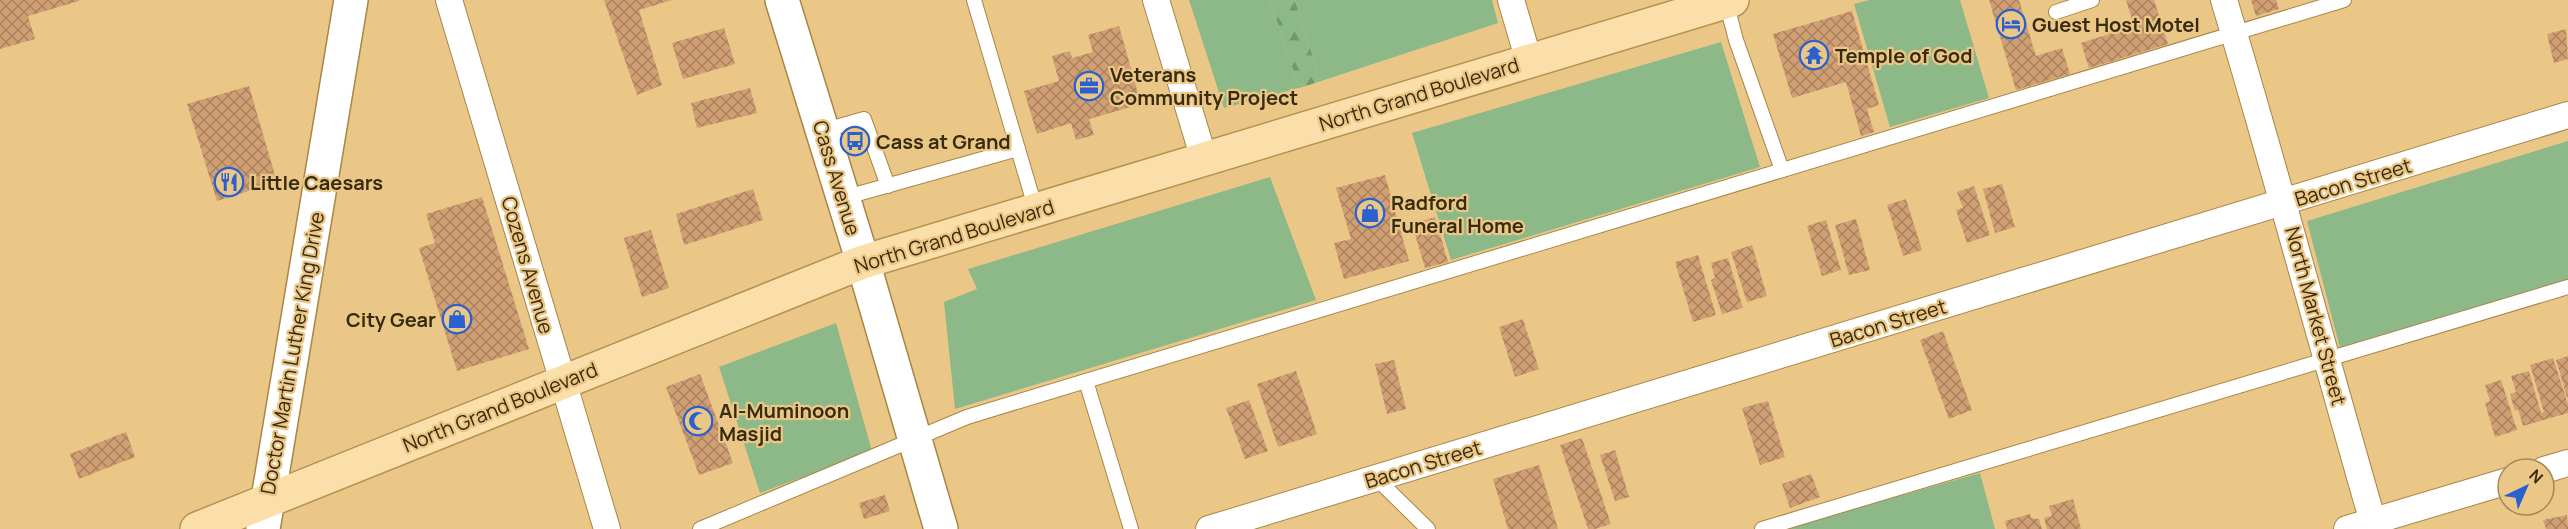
<svg xmlns="http://www.w3.org/2000/svg" width="2568" height="529" font-family="Manrope,sans-serif">
<style>
.grass{fill:#8db988}
.forest{fill:url(#forest-firs)}
.building{fill:url(#building-cross-hatch)}
.lines{fill:none;stroke-linecap:round;stroke-linejoin:round}
.service-casing{stroke:#a78646;stroke-width:16}
.minor-casing{stroke:#a78646;stroke-width:28}
.secondary-casing{stroke:#a78646;stroke-width:36}
.primary-casing{stroke:#b59250;stroke-width:36}
.service{stroke:#fff;stroke-width:14}
.minor{stroke:#fff;stroke-width:26}
.secondary{stroke:#fff;stroke-width:33}
.primary{stroke:#fbdfab;stroke-width:33}
.labels{text-anchor:middle;dominant-baseline:central;stroke-width:4.5;stroke-linejoin:round;paint-order:stroke}
.poi-label{font-size:20px;font-weight:bold;fill:#392b10;stroke:#eac786;text-anchor:start}
.street-label{font-size:20px;fill:#392b10;stroke:#eac786}
</style>
<defs>
<pattern id="forest-firs" width="22" height="20" patternUnits="userSpaceOnUse" patternTransform="scale(1.5)"><rect width="22" height="20" fill="#8db988"/><path d="M5 1l3.5 6h-7zM16 11l3.5 6h-7z" fill="#74976e"/></pattern>
<pattern id="building-cross-hatch" width="8" height="8" patternUnits="userSpaceOnUse" patternTransform="scale(1.5)"><rect width="8" height="8" fill="#d19f74"/><path d="M0 0l8 8M0 8l8-8" fill="none" stroke="#ab825e"/></pattern>
</defs>
<rect width="100%" height="100%" fill="#eac786"/>
<g class="grass">
<polygon points="1189,0 1270,0 1298,84 1306,86 1224,108"/>
<polygon points="1295,0 1492,0 1498,23 1318,82 1316,67"/>
<polygon points="1869,0 1960,0 1989,98 1890,127 1854,4"/>
<polygon points="1721,42 1760,167 1451,260 1412,133"/>
<polygon points="2568,141 2568,280 2340,348 2307,221"/>
<polygon points="1270,177 1316,300 955,409 944,302 977,289 968,269"/>
<polygon points="836,323 872,451 760,493 719,367"/>
<polygon points="1980,473 1995,529 1784,529"/>
</g>
<polygon class="forest" points="1270,0 1295,0 1316,67 1318,82 1306,86 1298,84"/>
<g class="building">
<polygon points="0,0 79,0 79,1 28,16 35,39 0,49"/>
<polygon points="604,0 672,0 639,10 662,85 637,95"/>
<polygon points="1989,0 2019,0 2036,56 2062,48 2070,74 2016,90"/>
<polygon points="2126,0 2154,0 2168,44 2089,68 2081,43 2134,26"/>
<polygon points="2251,0 2276,0 2279,9 2256,16"/>
<polygon points="1852,11 1879,105 1867,109 1874,132 1861,136 1846,82 1792,98 1773,34"/>
<polygon points="1119,26 1141,104 1089,119 1094,135 1076,140 1071,123 1037,134 1024,91 1059,81 1052,56 1070,51 1072,58 1093,52 1088,35"/>
<polygon points="724,28 735,64 683,79 672,43"/>
<polygon points="2566,29 2568,59 2554,63 2547,34"/>
<polygon points="249,86 277,182 217,201 187,104"/>
<polygon points="750,88 757,113 697,128 691,103"/>
<polygon points="1385,175 1409,261 1344,279 1334,243 1351,239 1336,188"/>
<polygon points="2002,184 2015,227 1995,233 1983,189"/>
<polygon points="1974,186 1990,235 1967,243 1956,210 1963,208 1957,192"/>
<polygon points="753,189 763,220 684,245 676,214"/>
<polygon points="482,197 529,349 457,371 419,248 435,243 426,214"/>
<polygon points="1906,199 1922,250 1903,256 1887,205"/>
<polygon points="1435,217 1448,262 1425,268 1412,224"/>
<polygon points="1856,219 1870,270 1849,275 1835,225"/>
<polygon points="1826,220 1841,270 1822,276 1807,226"/>
<polygon points="651,230 669,288 642,297 624,238"/>
<polygon points="1752,245 1767,296 1747,302 1731,252"/>
<polygon points="1698,255 1716,315 1693,322 1675,262"/>
<polygon points="1728,258 1743,308 1722,314 1711,280 1715,278 1711,263"/>
<polygon points="1523,319 1539,369 1515,377 1499,327"/>
<polygon points="1943,331 1972,410 1949,419 1920,340"/>
<polygon points="2568,356 2568,397 2567,397 2556,360"/>
<polygon points="2553,358 2568,404 2568,413 2523,426 2518,409 2515,411 2510,394 2516,392 2511,376 2529,371 2541,413 2544,412 2530,365"/>
<polygon points="1394,360 1406,409 1387,414 1375,364"/>
<polygon points="1296,371 1317,434 1278,447 1257,384"/>
<polygon points="700,374 733,463 699,475 666,387"/>
<polygon points="2501,380 2517,430 2495,437 2485,403 2490,401 2485,385"/>
<polygon points="1249,400 1268,451 1245,459 1226,408"/>
<polygon points="1768,401 1785,457 1760,465 1742,408"/>
<polygon points="126,432 135,457 79,479 70,454"/>
<polygon points="1582,438 1611,524 1595,529 1588,529 1560,445"/>
<polygon points="1615,450 1629,497 1615,501 1600,455"/>
<polygon points="1539,465 1558,529 1508,529 1493,479"/>
<polygon points="1811,474 1820,497 1790,508 1782,484"/>
<polygon points="885,495 890,511 864,519 859,503"/>
<polygon points="2073,499 2081,529 2047,529 2044,518 2052,516 2049,506"/>
<polygon points="2030,514 2031,518 2039,519 2042,529 2007,529 2005,521"/>
<polygon points="2567,515 2568,529 2546,529 2543,520"/>
</g>
<g class="lines">
<g class="service-casing">
<g id="service">
<polyline points="974,0 1036,210"/>
<polyline points="1726,2 1736,40 1782,170"/>
<polyline points="2056,12 2092,0"/>
<polyline points="822,131 864,119 888,186"/>
<polyline points="843,198 1018,149"/>
<polyline points="1086,381 1131,529"/>
<polyline points="1376,478 1428,529"/>
<polyline points="700,529 967,417 2344,0"/>
<polyline points="1762,529 2568,287"/>
</g>
</g>
<g class="minor-casing">
<g id="minor">
<polyline points="449,0 607,529"/>
<polyline points="1156,0 1204,159"/>
<polyline points="1511,0 1529,61"/>
<path d="M2224,0c53,176 100,353 151,529"/>
<polyline points="2544,470 2568,463"/>
<polyline points="1209,529 2568,115"/>
<polyline points="2347,529 2508,481"/>
</g>
</g>
<g class="secondary-casing">
<g id="secondary">
<polyline points="782,0 863,262 941,529"/>
<polyline points="263,529 351,0"/>
</g>
</g>
<g class="primary-casing">
<polyline id="primary" points="197,529 863,262 1732,0"/>
</g>
<use href="#service" class="service"/>
<use href="#minor" class="minor"/>
<use href="#secondary" class="secondary"/>
<use href="#primary" class="primary"/>
</g>
<defs>
<g id="hotel-ring" transform="scale(1.5)"><circle r="9.5" fill="#eac786" stroke="#2a61cf" stroke-width="1.5"/><path d="M-6-4.5h1.5V1H6V5H4.5V3h-9V5H-6ZM-4 0a1.8 1.8 0 1 1 3.6 0ZM.5 0V-2.5h3Q6-2.5 6 0Z" fill="#2a61cf"/></g>
<g id="temple-ring" transform="scale(1.5)"><circle r="9.5" fill="#eac786" stroke="#2a61cf" stroke-width="1.5"/><path d="M0-6L5-2H3V0L6.5 2.5H4V6H1.5V3h-3V6H-4V2.5H-6.5L-3 0V-2H-5Z" fill="#2a61cf"/></g>
<g id="office-ring" transform="scale(1.5)"><circle r="9.5" fill="#eac786" stroke="#2a61cf" stroke-width="1.5"/><path d="M-6-3h4V-5.5h4V-3h4V5H-6ZM-1-4.5V-3h2v-1.5ZM-6 0V1H6V0Z" fill="#2a61cf"/></g>
<g id="bus-ring" transform="scale(1.5)"><circle r="9.5" fill="#eac786" stroke="#2a61cf" stroke-width="1.5"/><path d="M-5-6H5V4H4V6H2V4H-2V6H-4V4H-5ZM-3.5-4V0h7V-4ZM-3.5 1.2v1.5H-2V1.2ZM2 1.2v1.5H3.5V1.2Z" fill="#2a61cf"/></g>
<g id="restaurant-ring" transform="scale(1.5)"><circle r="9.5" fill="#eac786" stroke="#2a61cf" stroke-width="1.5"/><path d="M-5-6h1v4h1v-4h1v4h1v-4h1v5L-1.5 .5V6h-2V.5L-5-1ZM5-6V6H3V1.5H1.5Q1.5-4 5-6Z" fill="#2a61cf"/></g>
<g id="shop-ring" transform="scale(1.5)"><circle r="9.5" fill="#eac786" stroke="#2a61cf" stroke-width="1.5"/><path d="M-5-2.5h2.3a2.7 3.5 0 0 1 5.4 0H5L5.5 6h-11ZM-1.5-2.5h3a1.5 2.3 0 0 0-3 0Z" fill="#2a61cf"/></g>
<g id="mosque-ring" transform="scale(1.5)"><circle r="9.5" fill="#eac786" stroke="#2a61cf" stroke-width="1.5"/><path d="M3.5-4.9A6 6 0 1 0 3.5 4.9A5 5 0 1 1 3.5-4.9Z" fill="#2a61cf"/></g>
</defs>
<g fill-rule="evenodd">
<use href="#hotel-ring" x="2011" y="24"/>
<use href="#temple-ring" x="1814" y="55"/>
<use href="#office-ring" x="1089" y="86"/>
<use href="#bus-ring" x="855" y="141"/>
<use href="#restaurant-ring" x="229" y="182"/>
<use href="#shop-ring" x="1370" y="213"/>
<use href="#shop-ring" x="457" y="319"/>
<use href="#mosque-ring" x="698" y="421"/>
</g>
<g class="labels">
<g class="poi-label">
<text x="2032" y="24">Guest Host Motel</text>
<text x="1835" y="55">Temple of God</text>
<text x="1110" y="74">Veterans<tspan x="1110" dy="23">Community Project</tspan></text>
<text x="876" y="141">Cass at Grand</text>
<text x="250" y="182">Little Caesars</text>
<text x="1391" y="202">Radford<tspan x="1391" dy="23">Funeral Home</tspan></text>
<text x="436" y="319" text-anchor="end">City Gear</text>
<text x="719" y="410">Al-Muminoon<tspan x="719" dy="23">Masjid</tspan></text>
</g>
<g class="street-label">
<text transform="translate(1419 94) rotate(-17)">North Grand Boulevard</text>
<text transform="translate(837 178) rotate(73)">Cass Avenue</text>
<text transform="translate(2353 182) rotate(-17)">Bacon Street</text>
<text transform="translate(954 236) rotate(-17)">North Grand Boulevard</text>
<text transform="translate(528 265) rotate(74)">Cozens Avenue</text>
<text transform="translate(2316 316) rotate(75)">North Market Street</text>
<text transform="translate(1888 323) rotate(-17)">Bacon Street</text>
<text transform="translate(292 353) rotate(-80)">Doctor Martin Luther King Drive</text>
<text transform="translate(500 407) rotate(-22)">North Grand Boulevard</text>
<text transform="translate(1423 464) rotate(-17)">Bacon Street</text>
</g>
</g>
<g transform="translate(2526 487) rotate(44)"><circle r="28" fill="#eac786" stroke="#a38957" stroke-width="1.5"/>
<path d="M0-4.5L10 22L0 15L-10 22Z" fill="#2a61cf"/>
<text y="-9" font-size="16" font-weight="bold" text-anchor="middle" fill="#392b10">N</text>
</g>
</svg>
